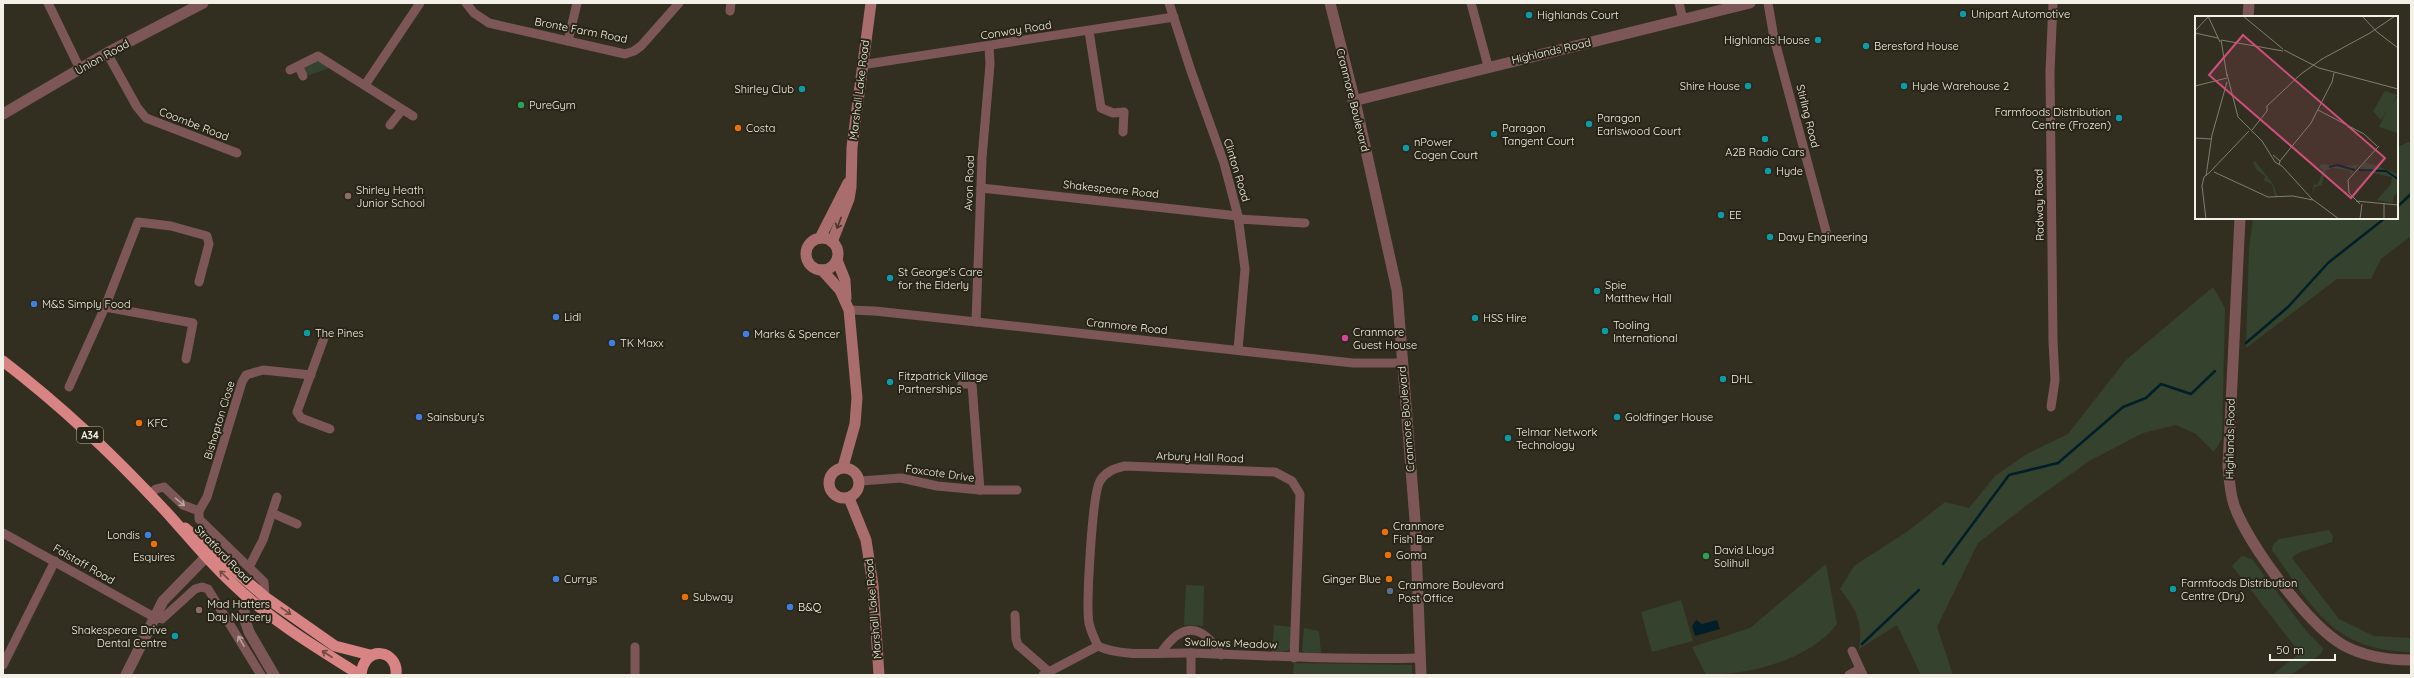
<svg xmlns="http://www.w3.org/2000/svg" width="2414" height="678" font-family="Quicksand,sans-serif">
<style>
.green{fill:#35422e}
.water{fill:#001f28}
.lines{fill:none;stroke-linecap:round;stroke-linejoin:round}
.stream{stroke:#001f28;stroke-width:2.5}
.minor{stroke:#7d5757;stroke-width:9}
.tertiary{stroke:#7d5757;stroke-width:11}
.secondary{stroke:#a86d6c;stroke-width:11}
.trunk{stroke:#d88484;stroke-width:11}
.oneway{stroke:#49372c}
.oneway2{stroke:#b8a49f}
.oneway3{stroke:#6f4b42}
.culture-dot{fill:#0f9aa8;stroke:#292516;stroke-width:1.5}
.leisure-dot{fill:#2e9e5b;stroke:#292516;stroke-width:1.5}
.food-dot{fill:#e8710a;stroke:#292516;stroke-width:1.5}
.education-dot{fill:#8d6e63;stroke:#292516;stroke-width:1.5}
.shop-dot{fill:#3f7fe0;stroke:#292516;stroke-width:1.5}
.hotel-dot{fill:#d1479c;stroke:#292516;stroke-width:1.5}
.service-dot{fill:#5c6f8a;stroke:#292516;stroke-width:1.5}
.labels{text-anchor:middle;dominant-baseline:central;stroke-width:4;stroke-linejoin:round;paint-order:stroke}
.shield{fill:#292516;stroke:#b6b4a8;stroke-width:1}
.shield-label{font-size:10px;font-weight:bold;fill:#f3f1e7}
.poi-label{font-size:11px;fill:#f3f1e7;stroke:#292516;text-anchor:start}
.street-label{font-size:11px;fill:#f3f1e7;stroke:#292516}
.inset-river{fill:none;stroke:#001f28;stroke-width:2}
.inset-road{fill:none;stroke:#807d70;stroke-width:1}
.view{fill:#ce4e7e;fill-opacity:0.15;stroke:#ce4e7e;stroke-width:2}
.inset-edge{fill:none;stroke:#f3f1e7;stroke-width:2}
</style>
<rect width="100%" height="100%" fill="#332f20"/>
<g class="green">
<polygon points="316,59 329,68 310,75 306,74 304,68"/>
<polygon points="2411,141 2411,236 2381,259 2371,279 2337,279 2246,348 2249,250 2253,218 2397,218 2397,147"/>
<path d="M2213,287l12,21 -3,131 -8,13 -18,-18 -20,-9 -33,8 -52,27 -60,42 -53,41 -41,84 16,48h-32l-24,-50 -38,24c4,-27 -2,-38 -19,-60l14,-23 54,-35 37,-29 24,6 26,-32 30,-21 43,-21 57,-73z"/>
<path d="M2329,530l4,6 -1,6 -34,11 -6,5 47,61 35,17 37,2v14c-79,-2 -98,-44 -139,-102l1,-5 6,-6z"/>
<polygon points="2242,556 2252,559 2307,632 2323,648 2321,654 2291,675 2272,675 2300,653 2232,566"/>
<path d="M1826,564l11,60c-27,36 -88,51 -131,51l-14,-28 58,-19z"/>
<polygon points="1186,585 1204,586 1203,626 1184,625"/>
<polygon points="1681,600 1693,641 1652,652 1641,612"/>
<polygon points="1274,625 1291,627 1290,648 1287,651 1272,652"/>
<polygon points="1304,628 1319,631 1321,653 1305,653 1302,650"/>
<polygon points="1294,663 1412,665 1412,675 1293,675"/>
</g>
<polygon class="water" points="1696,620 1702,624 1717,620 1720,629 1695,636 1692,626"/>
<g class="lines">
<g class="stream">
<polyline points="2397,207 2411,194"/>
<polyline points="2246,343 2288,307 2328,263 2385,218"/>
<polyline points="1943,564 2009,475 2058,463 2123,407 2146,398 2161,384 2191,394 2215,371"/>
<polyline points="1862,644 1919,590"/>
</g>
<g class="minor">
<polyline points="48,3 80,69"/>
<polyline points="466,3 474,13 489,23 625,54 634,51 641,46 679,3"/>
<polyline points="1169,3 1191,71 1224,163 1238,216 1245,269 1238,350"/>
<polyline points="1471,3 1488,66"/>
<polyline points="1679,3 1683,20"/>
<polyline points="1768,3 1774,38 1827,235"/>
<polyline points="730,11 731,3"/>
<polyline points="1089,31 1101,108 1113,113 1124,112 1123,132"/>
<polyline points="568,41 577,3"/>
<polyline points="107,53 137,107 146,118 237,153"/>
<polyline points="861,65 1174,17"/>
<polyline points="299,67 303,76"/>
<polyline points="290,70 318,56 413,116"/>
<polyline points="365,85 420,3"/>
<polyline points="390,125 402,110"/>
<polyline points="981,188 1238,216"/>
<polyline points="1238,219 1305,223"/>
<polyline points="105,307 138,222 171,226 207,236 209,244 199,282"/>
<polyline points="849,310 875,311 1353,363 1402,363"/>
<polyline points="976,322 982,158 990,64 989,46"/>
<polyline points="324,338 297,412 301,418 330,429"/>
<polyline points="962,384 972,384 980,490"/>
<polyline points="69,387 105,307 193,323 186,359"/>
<polyline points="2051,407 2055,380 2053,341 2050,72 2053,3"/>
<polyline points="860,481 901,478 937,486 980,490 1017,490"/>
<polyline points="149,495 156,489 164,487 183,505 199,511 199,519 264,582 265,597"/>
<polyline points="199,511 207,497 242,382 246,375 263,370 311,375"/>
<polyline points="272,513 297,524"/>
<polyline points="3,533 154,617 162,619 195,589 202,587 208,589 261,675"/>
<polyline points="249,567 263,540 277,497"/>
<polyline points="1015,615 1016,639 1018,645 1048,671"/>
<path d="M1098,646c-4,-8 -7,-14 -9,-23 -3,-17 3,-129 11,-142 5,-9 15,-13 25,-15l150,6 17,9 8,13 -6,164"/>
<polyline points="1852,651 1863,675"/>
<path d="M1161,653c21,-31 41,-30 60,2"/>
<polyline points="3,665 55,561"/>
<polyline points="635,675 635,647"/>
<path d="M1043,675l55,-29c24,12 67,6 94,7 76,3 152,7 229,5"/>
<polyline points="1191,675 1191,653"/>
<polyline points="1849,675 1860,669"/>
</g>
<g class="tertiary">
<polyline points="1330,3 1357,110 1397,290 1415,520 1421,675"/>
<polyline points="2248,17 2249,3"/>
<polyline points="1353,101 1750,3"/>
<polyline points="3,114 107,53 203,3"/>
<path d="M2240,218l-12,248c1,13 2,27 6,39 14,39 74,120 109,140 20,11 46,15 68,15"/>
<polyline points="245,595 244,617 249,632 274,675"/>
<polyline points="126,675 163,601 205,558"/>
</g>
<g class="secondary">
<circle cx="822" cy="254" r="16"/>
<polyline points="820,238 848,183"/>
<polyline points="832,242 849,199 851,187 852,147 871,3"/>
<polyline points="837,260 845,280 846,298"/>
<polyline points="822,270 840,290 849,310 857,398 855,424 843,467"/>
<circle cx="844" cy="483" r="15"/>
<polyline points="849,498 866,540 873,585 879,675"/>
</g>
<g class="trunk">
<path d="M3,361c60,46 116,99 167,155 24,27 47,55 75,79 35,31 76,55 115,80"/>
<polyline points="185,528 265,597 335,646 370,655"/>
<path d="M361,675c3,-32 38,-25 35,0"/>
</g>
</g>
<defs><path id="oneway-shaft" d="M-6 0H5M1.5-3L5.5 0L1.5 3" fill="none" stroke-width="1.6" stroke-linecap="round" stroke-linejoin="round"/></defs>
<use class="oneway" href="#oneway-shaft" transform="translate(839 223) rotate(111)"/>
<g class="oneway2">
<use href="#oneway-shaft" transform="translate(180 502) rotate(39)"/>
<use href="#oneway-shaft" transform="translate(241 641) rotate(-120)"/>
</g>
<g class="oneway3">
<use href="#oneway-shaft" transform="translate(224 575) rotate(-136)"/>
<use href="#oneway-shaft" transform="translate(286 611) rotate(35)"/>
<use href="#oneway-shaft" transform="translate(327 654) rotate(-147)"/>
</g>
<g class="culture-dot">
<circle cx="1963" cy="14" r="4"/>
<circle cx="1529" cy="15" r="4"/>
<circle cx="1818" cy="40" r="4"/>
<circle cx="1866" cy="46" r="4"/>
<circle cx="1748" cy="86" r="4"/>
<circle cx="1904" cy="86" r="4"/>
<circle cx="802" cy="89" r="4"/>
<circle cx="2119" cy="118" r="4"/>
<circle cx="1589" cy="124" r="4"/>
<circle cx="1494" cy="134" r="4"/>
<circle cx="1765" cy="139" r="4"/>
<circle cx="1406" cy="148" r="4"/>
<circle cx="1768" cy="171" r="4"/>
<circle cx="1721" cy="215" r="4"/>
<circle cx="1770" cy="237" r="4"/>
<circle cx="890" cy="278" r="4"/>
<circle cx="1597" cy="291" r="4"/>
<circle cx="1475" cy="318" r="4"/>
<circle cx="1605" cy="331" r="4"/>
<circle cx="307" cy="333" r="4"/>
<circle cx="1723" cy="379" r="4"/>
<circle cx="890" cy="382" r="4"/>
<circle cx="1617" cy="417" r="4"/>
<circle cx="1508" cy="438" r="4"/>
<circle cx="2173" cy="589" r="4"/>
<circle cx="175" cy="636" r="4"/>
</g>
<g class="leisure-dot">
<circle cx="521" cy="105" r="4"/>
<circle cx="1706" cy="556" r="4"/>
</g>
<g class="food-dot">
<circle cx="738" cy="128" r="4"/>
<circle cx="139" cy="423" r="4"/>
<circle cx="1385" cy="532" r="4"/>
<circle cx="154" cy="544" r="4"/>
<circle cx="1388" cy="555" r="4"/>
<circle cx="1389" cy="579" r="4"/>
<circle cx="685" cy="597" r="4"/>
</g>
<g class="education-dot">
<circle cx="348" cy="196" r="4"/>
<circle cx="199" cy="610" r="4"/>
</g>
<g class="shop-dot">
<circle cx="34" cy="304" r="4"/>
<circle cx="556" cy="317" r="4"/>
<circle cx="746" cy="334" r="4"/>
<circle cx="612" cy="343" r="4"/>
<circle cx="419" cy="417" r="4"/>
<circle cx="148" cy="535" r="4"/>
<circle cx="556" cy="579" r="4"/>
<circle cx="790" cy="607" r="4"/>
</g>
<circle class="hotel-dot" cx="1345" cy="338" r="4"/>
<circle class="service-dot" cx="1390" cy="591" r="4"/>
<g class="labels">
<rect class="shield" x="77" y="427" width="26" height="16" rx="3"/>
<g class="shield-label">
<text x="90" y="435">A34</text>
</g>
<g class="poi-label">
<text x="1971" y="14">Unipart Automotive</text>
<text x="1537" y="15">Highlands Court</text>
<text x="1810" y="40" text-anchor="end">Highlands House</text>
<text x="1874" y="46">Beresford House</text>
<text x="1740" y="86" text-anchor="end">Shire House</text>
<text x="1912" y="86">Hyde Warehouse 2</text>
<text x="794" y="89" text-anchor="end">Shirley Club</text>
<text x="529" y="105">PureGym</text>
<text x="2111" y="112" text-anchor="end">Farmfoods Distribution<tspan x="2111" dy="13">Centre (Frozen)</tspan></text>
<text x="1597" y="118">Paragon<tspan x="1597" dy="13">Earlswood Court</tspan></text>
<text x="746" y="128">Costa</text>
<text x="1502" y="128">Paragon<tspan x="1502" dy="13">Tangent Court</tspan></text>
<text x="1414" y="142">nPower<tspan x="1414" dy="13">Cogen Court</tspan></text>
<text x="1765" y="152" text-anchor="middle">A2B Radio Cars</text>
<text x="1776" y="171">Hyde</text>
<text x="356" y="190">Shirley Heath<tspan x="356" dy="13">Junior School</tspan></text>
<text x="1729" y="215">EE</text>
<text x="1778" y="237">Davy Engineering</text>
<text x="898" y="272">St George's Care<tspan x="898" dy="13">for the Elderly</tspan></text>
<text x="1605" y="285">Spie<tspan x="1605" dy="13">Matthew Hall</tspan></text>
<text x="42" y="304">M&amp;S Simply Food</text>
<text x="564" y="317">Lidl</text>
<text x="1483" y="318">HSS Hire</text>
<text x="1613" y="325">Tooling<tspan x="1613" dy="13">International</tspan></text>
<text x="1353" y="332">Cranmore<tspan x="1353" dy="13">Guest House</tspan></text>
<text x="315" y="333">The Pines</text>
<text x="754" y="334">Marks &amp; Spencer</text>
<text x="620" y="343">TK Maxx</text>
<text x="898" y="376">Fitzpatrick Village<tspan x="898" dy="13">Partnerships</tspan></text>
<text x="1731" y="379">DHL</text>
<text x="427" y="417">Sainsbury's</text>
<text x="1625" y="417">Goldfinger House</text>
<text x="147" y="423">KFC</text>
<text x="1516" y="432">Telmar Network<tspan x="1516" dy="13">Technology</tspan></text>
<text x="1393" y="526">Cranmore<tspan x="1393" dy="13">Fish Bar</tspan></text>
<text x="140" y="535" text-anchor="end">Londis</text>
<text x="1714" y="550">David Lloyd<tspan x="1714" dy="13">Solihull</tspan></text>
<text x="1396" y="555">Goma</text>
<text x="154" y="557" text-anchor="middle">Esquires</text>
<text x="564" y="579">Currys</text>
<text x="1381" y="579" text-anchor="end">Ginger Blue</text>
<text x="2181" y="583">Farmfoods Distribution<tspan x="2181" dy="13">Centre (Dry)</tspan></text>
<text x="1398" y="585">Cranmore Boulevard<tspan x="1398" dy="13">Post Office</tspan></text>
<text x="693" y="597">Subway</text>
<text x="207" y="604">Mad Hatters<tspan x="207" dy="13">Day Nursery</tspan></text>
<text x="798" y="607">B&amp;Q</text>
<text x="167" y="630" text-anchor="end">Shakespeare Drive<tspan x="167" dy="13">Dental Centre</tspan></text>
</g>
<g class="street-label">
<text transform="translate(581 30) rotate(11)">Bronte Farm Road</text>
<text transform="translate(1016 30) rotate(-9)">Conway Road</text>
<text transform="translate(1551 51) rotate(-13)">Highlands Road</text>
<text transform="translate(102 57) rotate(-29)">Union Road</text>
<text transform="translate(859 90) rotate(-83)">Marshall Lake Road</text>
<text transform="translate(1353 100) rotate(76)">Cranmore Boulevard</text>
<text transform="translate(1808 116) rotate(76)">Stirling Road</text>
<text transform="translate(194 124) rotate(21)">Coombe Road</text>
<text transform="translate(1237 170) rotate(73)">Clinton Road</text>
<text transform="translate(969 183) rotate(-88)">Avon Road</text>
<text transform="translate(1111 189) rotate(6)">Shakespeare Road</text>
<text transform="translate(2039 205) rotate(-91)">Radway Road</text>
<text transform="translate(1127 326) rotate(6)">Cranmore Road</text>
<text transform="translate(1406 419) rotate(-95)">Cranmore Boulevard</text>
<text transform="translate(219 420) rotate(-73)">Bishopton Close</text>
<text transform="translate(2230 439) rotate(-89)">Highlands Road</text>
<text transform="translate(1200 457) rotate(2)">Arbury Hall Road</text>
<text transform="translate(940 473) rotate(8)">Foxcote Drive</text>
<text transform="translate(223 554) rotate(46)">Stratford Road</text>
<text transform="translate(84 564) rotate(30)">Falstaff Road</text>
<text transform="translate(873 609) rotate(-95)">Marshall Lake Road</text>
<text transform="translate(1231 643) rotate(2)">Swallows Meadow</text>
</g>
</g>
<g transform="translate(2195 16)">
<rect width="203" height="203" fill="#332f20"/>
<path d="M190,75l12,4 -5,9 6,-8v37l-19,-6 8,-17 -6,10 -8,-9zM60,145l18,23 5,13h-3l-3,-13 -8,-3 1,-5 -8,-6 -4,-7zM171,146l32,12v17l-4,5 -1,7 -16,-3 14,-16 1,-7 -34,-7zM126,148l22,2 16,-1 -9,10v-4l-7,-2 -11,-1 -7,3 -3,14 -7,2 -3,6 2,-9 3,1 2,-3 4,-13 -4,-1z" fill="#35422e"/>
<path class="inset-river" d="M134,151l8,-2 18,5M164,154l27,1 12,8"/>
<path class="inset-road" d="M13,0l12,26M48,0l40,33M167,0l15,16 21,16M0,15l13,-14M0,17l23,5M26,24l62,11M26,24l6,36M89,34l35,18 79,21M32,58l11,43 24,24 13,21M0,70l32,-8M123,94l46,24 13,12M57,114l15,-19v-5l34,-32 21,-15 48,-26 25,-17M0,122l16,1M78,139l7,6 -1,4M85,145l31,-38 21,-41 2,-9M80,146l7,4 30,33 27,20M15,156l39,-41M19,156l54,25 25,-1 20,4M11,160l6,-41 15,-53M161,185l42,4M189,187v16M165,188l-11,-11 -1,-13 31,-34 -2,2M11,203l-4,-33 2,-9 6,-5M165,203l2,-15"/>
<path class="view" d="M48,19l142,123 -34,40 -142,-123z"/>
<rect width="203" height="203" class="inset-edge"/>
</g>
<rect width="2414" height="678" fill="none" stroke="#f3f1e7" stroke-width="8"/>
<path d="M2270 654v6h65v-6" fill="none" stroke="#f3f1e7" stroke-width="2"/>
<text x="2276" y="654" font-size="12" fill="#f3f1e7" stroke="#292516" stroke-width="3" paint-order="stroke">50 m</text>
</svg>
